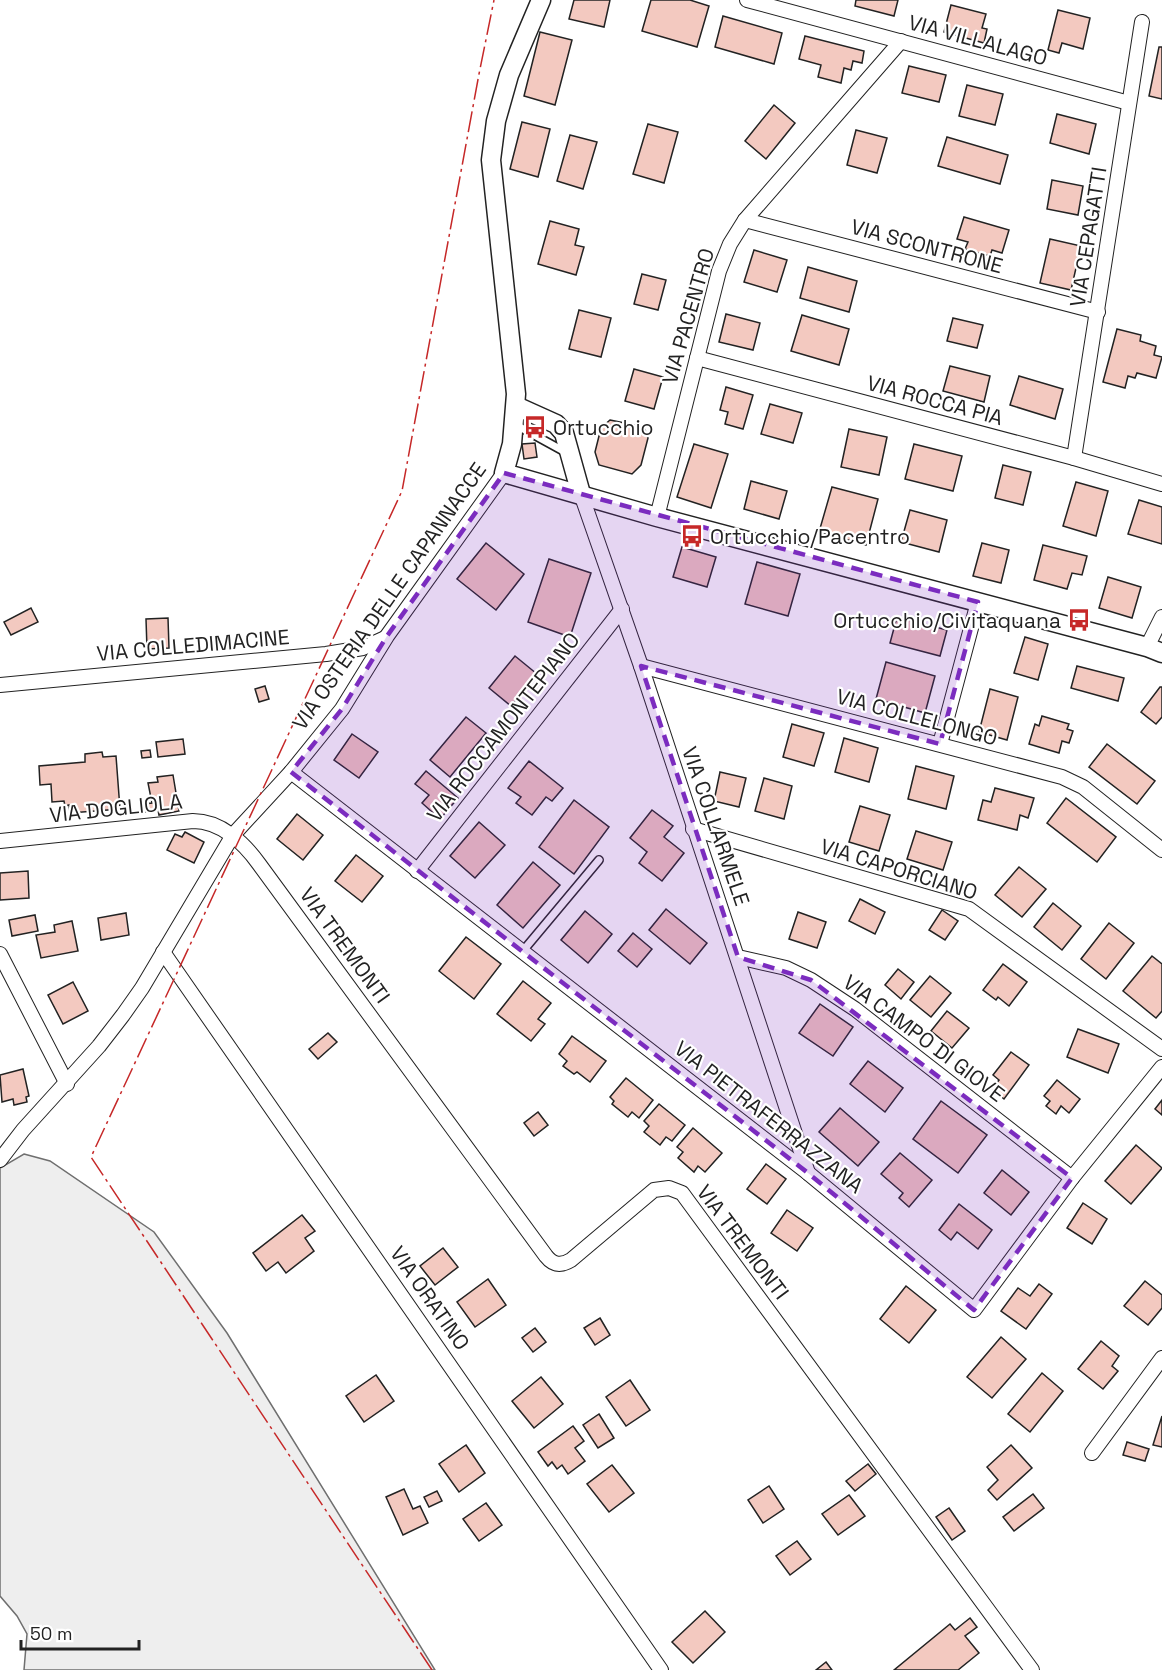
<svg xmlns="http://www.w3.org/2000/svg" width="1162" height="1670" font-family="'Space Grotesk',sans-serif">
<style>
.green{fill:#eee;stroke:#6f6f6f;stroke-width:1.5}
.building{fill:#f3c9c0;stroke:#222;stroke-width:1.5}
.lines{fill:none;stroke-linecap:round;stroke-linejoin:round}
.service-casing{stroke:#222;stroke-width:10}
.minor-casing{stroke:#222;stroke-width:16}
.tertiary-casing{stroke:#222;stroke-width:21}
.service{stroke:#fff;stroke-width:7}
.minor{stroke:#fff;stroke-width:14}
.tertiary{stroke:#fff;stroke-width:18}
.power{stroke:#c62828;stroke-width:1.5;stroke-dasharray:21 4.5 3 4.5;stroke-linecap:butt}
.marked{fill:#7b2cbf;fill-opacity:0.2;stroke:#7b2cbf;stroke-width:4.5;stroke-dasharray:12 8;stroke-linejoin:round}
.labels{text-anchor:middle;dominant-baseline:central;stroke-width:4.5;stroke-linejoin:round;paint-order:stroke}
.street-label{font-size:21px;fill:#222;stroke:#fff}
.poi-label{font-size:21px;fill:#222;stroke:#fff;text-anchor:start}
</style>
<rect width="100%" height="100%" fill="#fff"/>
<polygon class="green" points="24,1154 50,1161 154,1232 227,1333 435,1670 24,1670 27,1634 17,1616 0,1596 0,1168"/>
<g class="building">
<polygon points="574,0 610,0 604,27 569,19"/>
<polygon points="651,0 690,0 709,6 697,47 642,31"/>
<polygon points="856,0 898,0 894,16 855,6"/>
<polygon points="951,5 986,14 982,28 987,29 984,43 944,32"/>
<polygon points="1058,10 1090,18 1083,49 1062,43 1059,53 1048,50"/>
<polygon points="723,16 782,33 774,64 715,47"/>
<polygon points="540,32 572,40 555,105 524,96"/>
<polygon points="805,36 864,51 862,63 853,61 851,70 844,68 841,83 818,77 821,65 799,59"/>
<polygon points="1159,47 1162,47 1162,99 1149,96"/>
<polygon points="909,66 946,75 939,102 902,93"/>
<polygon points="967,85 1003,94 995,125 959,116"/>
<polygon points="774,105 795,123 766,159 745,141"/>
<polygon points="1057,114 1096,124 1089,154 1050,143"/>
<polygon points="522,122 550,129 538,177 510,169"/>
<polygon points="648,124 678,132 664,183 633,174"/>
<polygon points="856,130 887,138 877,173 847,165"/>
<polygon points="570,135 597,142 583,189 557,181"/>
<polygon points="947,137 1008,155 1000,184 938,166"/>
<polygon points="1052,180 1083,186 1078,215 1047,209"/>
<polygon points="964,217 1009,230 1002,253 992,250 990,256 965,249 968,242 957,239"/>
<polygon points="550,221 579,229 575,245 584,247 576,275 538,264"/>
<polygon points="1050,239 1081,246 1071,290 1040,283"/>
<polygon points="754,250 787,260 777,292 744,282"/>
<polygon points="808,267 857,281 849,312 800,298"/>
<polygon points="642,274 666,280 658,310 634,304"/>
<polygon points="579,310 611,318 601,357 569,349"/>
<polygon points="726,314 760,323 753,350 719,342"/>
<polygon points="802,315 849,329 839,365 791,351"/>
<polygon points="953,318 983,325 977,348 947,341"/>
<polygon points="1117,329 1141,335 1140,341 1156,346 1154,355 1162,357 1156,378 1137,373 1135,378 1128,376 1125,388 1103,382"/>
<polygon points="950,366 990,376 984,402 943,391"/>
<polygon points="634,369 663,377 654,409 625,401"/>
<polygon points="1019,376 1063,389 1055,419 1010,405"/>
<polygon points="726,387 753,395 743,429 725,424 728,412 720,410"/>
<polygon points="770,404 802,413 793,443 761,434"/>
<polygon points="610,420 644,427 648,438 641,465 632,474 599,465 595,452 601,428"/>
<polygon points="849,429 887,437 879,475 841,467"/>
<polygon points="535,443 537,457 524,459 522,444"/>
<polygon points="694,444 728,454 711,508 677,497"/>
<polygon points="914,444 962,456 953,491 905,479"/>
<polygon points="1003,465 1031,472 1023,505 995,498"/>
<polygon points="751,481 787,491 779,519 744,509"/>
<polygon points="1076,482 1108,491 1096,536 1063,526"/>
<polygon points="832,487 878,499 866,545 819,532"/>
<polygon points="1139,500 1162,507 1162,544 1128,534"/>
<polygon points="910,510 947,520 939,552 901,542"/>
<polygon points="486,543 524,574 496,610 457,579"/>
<polygon points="982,543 1009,550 1001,583 973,576"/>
<polygon points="1043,545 1087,556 1082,575 1072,573 1067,589 1034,580"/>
<polygon points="682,547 716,557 707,587 673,577"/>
<polygon points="549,559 591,573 570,637 528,622"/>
<polygon points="757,562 800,574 788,616 745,604"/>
<polygon points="1108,577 1141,587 1132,618 1099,608"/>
<polygon points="31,608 38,622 11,635 4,622"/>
<polygon points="897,617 947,630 940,656 890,643"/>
<polygon points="168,618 169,648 147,649 146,619"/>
<polygon points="1025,637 1048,644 1038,680 1014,673"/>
<polygon points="515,656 537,674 511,706 489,688"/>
<polygon points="886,662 935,676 925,713 876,699"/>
<polygon points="1077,666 1124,678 1118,701 1071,688"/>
<polygon points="265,686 269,699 259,702 255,689"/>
<polygon points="1160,687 1162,687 1162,717 1156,724 1141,712"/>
<polygon points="990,689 1018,697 1007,740 979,732"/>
<polygon points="1042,716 1069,724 1067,729 1073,731 1069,743 1062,741 1059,753 1029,744 1035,724 1039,726"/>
<polygon points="466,717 486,733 450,777 430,760"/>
<polygon points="792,724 824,733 814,766 783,757"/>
<polygon points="352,734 378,752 359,778 334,760"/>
<polygon points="844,738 878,748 869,782 835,772"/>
<polygon points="183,739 185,754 158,757 156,742"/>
<polygon points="1107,744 1155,781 1137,804 1089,767"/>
<polygon points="150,750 151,757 142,758 141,751"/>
<polygon points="102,752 103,757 116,756 120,809 70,813 69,805 65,806 64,801 52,802 51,784 40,785 39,766 85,762 85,754"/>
<polygon points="529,761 563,788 552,801 546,797 532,815 516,803 521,797 508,788"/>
<polygon points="916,766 954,776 946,809 908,799"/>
<polygon points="426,771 458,798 440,819 422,803 429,795 415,784"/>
<polygon points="720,772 746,778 739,807 714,801"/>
<polygon points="173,775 179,811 159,815 158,810 145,812 144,804 152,803 148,783 158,782 157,777"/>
<polygon points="764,778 792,786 784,819 755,811"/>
<polygon points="995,788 1034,798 1028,818 1020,815 1017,830 978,820 983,800 991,802"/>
<polygon points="1066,798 1116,837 1097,862 1047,823"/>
<polygon points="574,800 609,827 574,874 539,847"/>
<polygon points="860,806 890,815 879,851 849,842"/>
<polygon points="652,810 673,826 664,837 684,853 662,881 639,863 647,852 630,838"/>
<polygon points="297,814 323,835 303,860 277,839"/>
<polygon points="479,822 505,845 475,878 450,856"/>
<polygon points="916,831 952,842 943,870 907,859"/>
<polygon points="185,832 204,842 194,863 167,850 175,834 182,837"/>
<polygon points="356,855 383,876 362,902 335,881"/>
<polygon points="533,862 560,885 523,928 497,905"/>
<polygon points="1019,867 1046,889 1022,917 995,895"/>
<polygon points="28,871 29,898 0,900 0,873"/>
<polygon points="860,899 885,912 875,934 849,921"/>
<polygon points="1053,903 1081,926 1062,950 1034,927"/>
<polygon points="666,909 707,943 690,964 649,930"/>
<polygon points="942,910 958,921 945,940 929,930"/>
<polygon points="585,911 612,934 588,963 561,940"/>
<polygon points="798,912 826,922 817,948 789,939"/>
<polygon points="126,913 129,935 101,940 98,918"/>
<polygon points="35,915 38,931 12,936 9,920"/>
<polygon points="72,921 78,951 41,958 36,935 55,932 54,925"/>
<polygon points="1109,923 1134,943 1106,979 1081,959"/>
<polygon points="633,933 652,949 637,967 618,951"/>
<polygon points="466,937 501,964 474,999 439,971"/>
<polygon points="1152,956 1162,964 1162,1011 1156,1018 1123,991"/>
<polygon points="1003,964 1027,982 1009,1006 998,997 996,1000 983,990"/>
<polygon points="898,969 914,982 901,999 885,985"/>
<polygon points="930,976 951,993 931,1017 910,1000"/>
<polygon points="523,981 551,1003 538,1019 545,1024 531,1041 497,1014"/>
<polygon points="73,982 88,1011 63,1024 48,995"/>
<polygon points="820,1004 853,1027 833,1056 799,1033"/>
<polygon points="947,1011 969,1028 952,1048 931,1031"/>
<polygon points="1078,1029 1119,1044 1108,1073 1067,1057"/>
<polygon points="328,1033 337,1042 318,1059 309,1049"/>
<polygon points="572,1036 606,1061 590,1082 577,1072 574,1074 563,1066 567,1061 559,1054"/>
<polygon points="1011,1052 1029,1065 1004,1099 992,1089 999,1080 993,1075"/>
<polygon points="868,1061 903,1088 885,1112 850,1084"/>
<polygon points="23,1069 29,1096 26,1097 27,1102 14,1105 13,1099 2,1102 0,1075"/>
<polygon points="626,1078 653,1100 639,1118 632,1112 628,1117 612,1104 614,1101 610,1097"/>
<polygon points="1057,1080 1080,1099 1069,1113 1061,1106 1056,1114 1046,1106 1050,1101 1044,1096"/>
<polygon points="1162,1100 1162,1115 1155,1109"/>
<polygon points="941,1101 987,1135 958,1173 913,1139"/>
<polygon points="659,1104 685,1125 672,1141 666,1137 660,1145 644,1132 649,1126 644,1121"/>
<polygon points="840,1108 879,1142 858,1166 819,1132"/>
<polygon points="538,1112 548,1125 534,1136 524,1123"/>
<polygon points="693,1128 722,1153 705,1172 698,1166 694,1172 678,1158 683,1152 677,1147"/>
<polygon points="1136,1145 1162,1168 1131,1204 1105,1181"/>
<polygon points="900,1153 932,1180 909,1207 899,1198 903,1193 881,1174"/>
<polygon points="766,1164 786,1179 767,1204 747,1189"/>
<polygon points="1002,1170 1029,1192 1011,1215 984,1193"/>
<polygon points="1083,1203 1107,1219 1092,1244 1067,1228"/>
<polygon points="959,1204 992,1230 978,1249 957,1232 951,1240 939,1230"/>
<polygon points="787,1210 813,1228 797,1251 771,1233"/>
<polygon points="302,1215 315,1231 305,1238 314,1251 286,1273 278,1262 266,1271 253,1253"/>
<polygon points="443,1248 458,1267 435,1285 420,1266"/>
<polygon points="488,1279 506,1305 475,1327 457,1302"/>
<polygon points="1145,1281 1162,1295 1162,1308 1148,1325 1124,1306"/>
<polygon points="1039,1284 1052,1294 1026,1329 1001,1311 1018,1288 1030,1296"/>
<polygon points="906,1286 936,1310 909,1343 880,1319"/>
<polygon points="600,1318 610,1335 595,1345 584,1328"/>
<polygon points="535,1328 546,1342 533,1352 522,1338"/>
<polygon points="1001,1337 1026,1359 992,1398 967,1377"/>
<polygon points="1101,1341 1119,1356 1112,1366 1118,1371 1103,1389 1078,1369"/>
<polygon points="1042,1373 1063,1391 1030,1432 1008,1414"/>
<polygon points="376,1375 394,1401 364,1422 346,1396"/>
<polygon points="541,1377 563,1404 534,1428 512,1401"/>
<polygon points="630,1380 650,1410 626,1426 606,1397"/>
<polygon points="599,1414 614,1438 598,1448 583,1425"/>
<polygon points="1162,1416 1162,1447 1153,1445"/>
<polygon points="573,1426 584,1441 575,1448 585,1461 568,1474 562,1465 557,1469 552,1462 548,1466 538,1452"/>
<polygon points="1127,1442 1149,1449 1145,1461 1123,1455"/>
<polygon points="466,1445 485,1473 459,1492 439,1464"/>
<polygon points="1011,1445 1032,1468 997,1500 988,1490 998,1480 987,1467"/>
<polygon points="868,1464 876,1474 855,1491 846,1481"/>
<polygon points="612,1465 634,1493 609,1512 587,1484"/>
<polygon points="769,1486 784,1509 763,1523 748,1500"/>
<polygon points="404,1489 413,1509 420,1506 428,1523 403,1535 386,1497"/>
<polygon points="437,1491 442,1501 429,1507 424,1497"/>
<polygon points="1033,1494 1044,1508 1014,1531 1003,1517"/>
<polygon points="849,1495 865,1516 838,1535 822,1514"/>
<polygon points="486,1503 502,1525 479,1541 463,1519"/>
<polygon points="949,1508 965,1531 952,1540 936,1517"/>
<polygon points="797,1541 811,1559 790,1575 776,1556"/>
<polygon points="705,1611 725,1632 693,1663 672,1642"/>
<polygon points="970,1618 977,1627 965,1636 979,1653 958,1670 894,1670 950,1624 955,1630"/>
<polygon points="826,1662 832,1670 816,1670"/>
</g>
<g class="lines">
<g class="service-casing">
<g id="service">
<polyline points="516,425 567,453"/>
<polyline points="522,952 599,860"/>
</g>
</g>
<g class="minor-casing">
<g id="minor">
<polyline points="747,0 1129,103"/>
<polyline points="745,220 1098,312"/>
<polyline points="697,358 1074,458 1162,484"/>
<polyline points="1074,458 1142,22"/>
<polyline points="581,494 641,666 808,1173"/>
<polyline points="657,517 719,271 730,244 745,220 901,41"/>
<polyline points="1147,647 1162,617"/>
<polyline points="641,666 1062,777 1083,787 1162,850"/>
<polyline points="0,685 326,654 363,648 385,638"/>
<polyline points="940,744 978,602"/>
<polyline points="291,772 808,1173 974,1310 1072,1178 1162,1067"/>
<polyline points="693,829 969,909 1162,1049"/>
<path d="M0,841l193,-20c28,0 51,22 66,43l287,392c7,9 15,10 25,4l83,-70 15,-2 13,5 350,477"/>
<polyline points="417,871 622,609"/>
<polyline points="163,952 661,1670"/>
<polyline points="0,954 67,1084"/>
<polyline points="738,957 786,968 811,980 855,1009 1072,1178"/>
<polyline points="0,1160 23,1130 99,1046 123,1015 142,988 233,835 291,772 342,709 387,636 504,473"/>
<polyline points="1092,1453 1162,1358"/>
</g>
</g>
<g class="tertiary-casing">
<g id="tertiary">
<polyline points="541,0 509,75 496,121 491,160 516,394 512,444 504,473 657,517 1147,647 1162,653"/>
<polyline points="516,406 556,424 564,433 581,494"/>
</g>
</g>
<use href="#service" class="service"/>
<use href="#minor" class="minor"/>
<use href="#tertiary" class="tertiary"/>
<polyline class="power" points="432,1670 91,1157 402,491 479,74 494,0"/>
</g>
<path class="marked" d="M504,473l474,129 -38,142 -299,-78 97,291 73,23 261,198 -98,132 -166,-137 -517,-401 51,-63 45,-73z"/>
<defs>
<g id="bus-bare" transform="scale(1.8)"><path d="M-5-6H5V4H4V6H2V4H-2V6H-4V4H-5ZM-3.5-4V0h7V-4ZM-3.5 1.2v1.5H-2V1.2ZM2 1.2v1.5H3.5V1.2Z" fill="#c62828" stroke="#fff" stroke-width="2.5" paint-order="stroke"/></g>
</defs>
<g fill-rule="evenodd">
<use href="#bus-bare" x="535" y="427"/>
<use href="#bus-bare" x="692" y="536"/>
<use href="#bus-bare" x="1079" y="620"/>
</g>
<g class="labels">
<g class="street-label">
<text transform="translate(978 40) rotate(15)">VIA VILLALAGO</text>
<text transform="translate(1088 237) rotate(-81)">VIA CEPAGATTI</text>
<text transform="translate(927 246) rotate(15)">VIA SCONTRONE</text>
<text transform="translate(688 316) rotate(-74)">VIA PACENTRO</text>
<text transform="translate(935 400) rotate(15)">VIA ROCCA PIA</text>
<text transform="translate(389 596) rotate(-55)">VIA OSTERIA DELLE CAPANNACCE</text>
<text transform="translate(193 645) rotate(-5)">VIA COLLEDIMACINE</text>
<text transform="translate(917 717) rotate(15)">VIA COLLELONGO</text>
<text transform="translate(503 727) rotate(-52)">VIA ROCCAMONTEPIANO</text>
<text transform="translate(116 808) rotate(-6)">VIA DOGLIOLA</text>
<text transform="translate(716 826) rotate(71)">VIA COLLARMELE</text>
<text transform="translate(899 869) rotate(17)">VIA CAPORCIANO</text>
<text transform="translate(345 945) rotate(54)">VIA TREMONTI</text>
<text transform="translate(924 1038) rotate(37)">VIA CAMPO DI GIOVE</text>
<text transform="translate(769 1117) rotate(38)">VIA PIETRAFERRAZZANA</text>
<text transform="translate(743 1242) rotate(53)">VIA TREMONTI</text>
<text transform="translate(430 1298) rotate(55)">VIA ORATINO</text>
</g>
<g class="poi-label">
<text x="553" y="427">Ortucchio</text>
<text x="710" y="536">Ortucchio/Pacentro</text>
<text x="1061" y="620" text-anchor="end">Ortucchio/Civitaquana</text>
</g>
</g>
<path d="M21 1640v9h118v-9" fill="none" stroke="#222222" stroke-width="3"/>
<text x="30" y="1640" font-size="18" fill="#222222" stroke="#ffffff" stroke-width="4.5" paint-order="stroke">50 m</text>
</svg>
